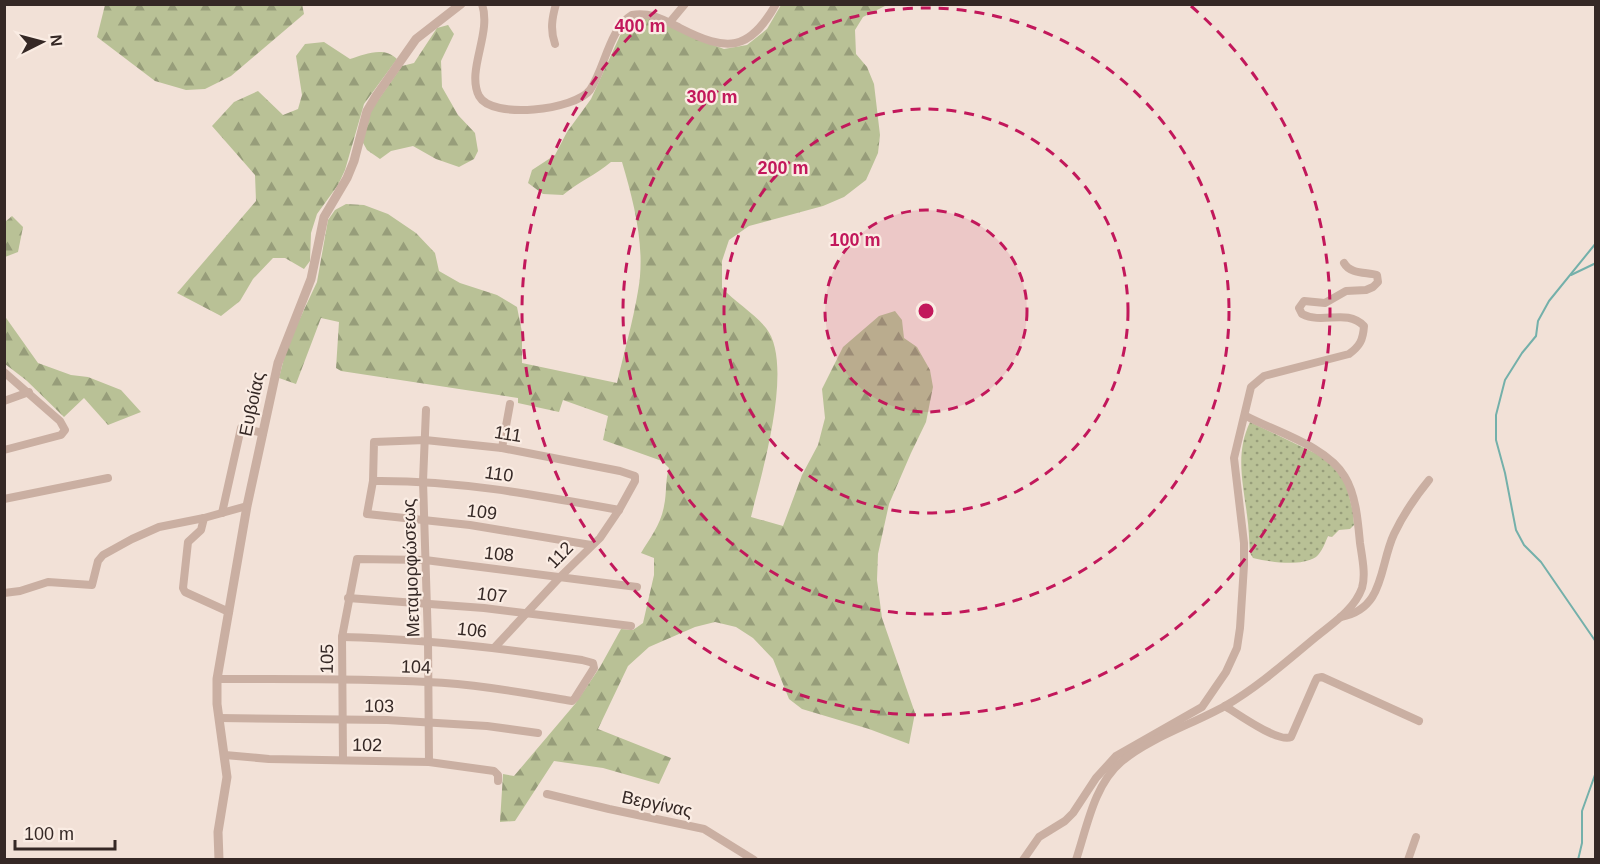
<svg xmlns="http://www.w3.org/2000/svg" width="1600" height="864" font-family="Arial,sans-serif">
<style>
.grass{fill:url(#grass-dots)}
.forest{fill:url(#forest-firs)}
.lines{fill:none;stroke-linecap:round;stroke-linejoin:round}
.stream{stroke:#74b0aa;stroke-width:2}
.minor{stroke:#caafa2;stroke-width:8}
.tertiary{stroke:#caafa2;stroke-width:9}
.ring{fill:none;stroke:#c2185b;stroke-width:3;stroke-dasharray:10 8}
.labels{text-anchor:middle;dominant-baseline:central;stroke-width:4.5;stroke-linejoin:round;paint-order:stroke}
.street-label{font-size:18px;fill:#352825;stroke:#faece3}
.centre{fill:#c2185b;stroke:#faece3;stroke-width:3}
.ring-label{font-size:18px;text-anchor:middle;font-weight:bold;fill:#c2185b;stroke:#faece3;stroke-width:4.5;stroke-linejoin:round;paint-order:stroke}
</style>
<defs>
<pattern id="grass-dots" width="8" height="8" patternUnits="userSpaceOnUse" patternTransform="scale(1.5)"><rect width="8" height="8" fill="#b9c196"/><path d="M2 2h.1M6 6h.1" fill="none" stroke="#979d7a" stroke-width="1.8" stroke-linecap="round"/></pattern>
<pattern id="forest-firs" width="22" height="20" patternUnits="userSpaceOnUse" patternTransform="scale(1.5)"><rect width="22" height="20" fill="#b9c196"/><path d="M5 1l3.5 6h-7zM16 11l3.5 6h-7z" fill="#979d7a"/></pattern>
</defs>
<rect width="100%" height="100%" fill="#f2e1d7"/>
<path class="grass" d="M1250,422l73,35 22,22 8,33 1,13 -4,4 -11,1 -7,7 -4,-1c-3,7 -6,16 -12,21 -16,10 -46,5 -63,1l-3,-5c-1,-12 -1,-25 -3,-38 -4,-33 -12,-61 3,-93z"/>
<g class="forest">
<polygon points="302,4 304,14 231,76 205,89 186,90 155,81 97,37 105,5"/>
<path d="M781,5h106l-24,12 -8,13 1,24 11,13 7,17 6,51 -2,18 -12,27 -22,17 -21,9 -74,20 -20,14 -7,21v27c13,14 32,25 44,40 29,36 -5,147 -15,189l32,9 19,-51 16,-30 7,-27 -3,-29 21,-42 36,-31 16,-5 7,9 2,18 13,9 13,23 3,17 -7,35 -15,31 -22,51 -11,50 -1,26 5,38 33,95 -6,31 -40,-15 -67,-20 -13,-10 -16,-40 -20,-21 -17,-11 -21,-5 -20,5 -46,20 -21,19 -30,63 73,29 -12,26 -56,-16 -49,-7 -39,60 -15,1 3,-48 11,2 61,-72 25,-37 21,-38 12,1 10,-7 11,-48v-17l-13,-5c9,-15 20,-29 23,-47 3,-13 1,-26 5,-38l-7,-7 -59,-21 5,-24 -45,-16 -4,12 -41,-9v-5l-177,-27 -5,-3 3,-46 -18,-4 -25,66 -17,-6 8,-32 30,-64 11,-62 7,-10 11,-6 18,1 24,9 28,19 19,20 4,18 21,12 37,12 20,12 5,25v31l95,20c7,-31 16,-61 21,-92 8,-43 -4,-88 -16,-129h-11c-15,13 -33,20 -48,33l-20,-1 -15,-11 4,-13 23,-15 12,-23 24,-33 33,-72c9,-8 15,-10 26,-9l53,23 21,8 23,-4 20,-16z"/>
<polygon points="448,25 454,34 441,61 442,87 458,115 475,133 478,151 474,159 459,167 436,159 413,146 391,151 380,159 367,150 362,141 369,113 402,66 414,63 437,28"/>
<path d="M324,42l26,17c15,-5 34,-13 47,0l-33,45 -19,66 -7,15 -21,29 -6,19 -1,28 -6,8 -19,-11h-12l-20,21 -13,22 -19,15 -44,-23 79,-92 -1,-26 -43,-49 22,-24 24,-11 25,24 15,-6 4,-14 -6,-39 9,-12z"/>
<polygon points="12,216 23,227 18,252 5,257 5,222"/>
<polygon points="4,315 38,363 71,375 88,377 121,390 141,412 108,425 84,398 64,417 26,380 5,364"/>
</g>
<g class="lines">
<g class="stream">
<polyline points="1596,243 1549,301 1538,321 1536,336 1522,353 1505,380 1496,415 1496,440 1505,473 1516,530 1524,545 1541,562 1596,642"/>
<polyline points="1571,275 1596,263"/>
<polyline points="1578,860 1582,843 1582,811 1596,772"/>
</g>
<g class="minor">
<path d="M482,4c10,30 -16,66 -3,92 13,24 96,14 111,-6 15,-22 19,-61 42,-75 19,-3 32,5 48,13 47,24 69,24 96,-24"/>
<polyline points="670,22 685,4"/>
<path d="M555,44c-5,-14 -3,-26 1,-40"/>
<polyline points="4,372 60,421 65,430 61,435 4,450"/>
<polyline points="4,401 29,392"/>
<polyline points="426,410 423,481 428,641 429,762"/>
<polyline points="502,448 510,404"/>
<path d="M373,481c84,-1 164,14 246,29"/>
<polyline points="4,499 108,478"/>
<polyline points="222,513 241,428 263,433"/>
<polyline points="204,518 201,530 188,542 183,588 185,592 229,612"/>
<polyline points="4,593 20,591 48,582 92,585 98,561 103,555 132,539 159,527 204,518 247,506"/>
<polyline points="348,598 484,608 631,626"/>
<path d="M1341,617c44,-8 38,-51 53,-83 9,-19 22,-38 35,-54"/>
<polyline points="495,647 560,577 600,538 619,510 635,481 635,476 620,471 502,448 425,440 374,442 373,481 367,514 470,525 591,545"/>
<path d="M217,679c70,0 140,-1 210,3 49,2 97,11 145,19l3,-3 19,-30 -1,-5 -11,-3c-80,-12 -159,-21 -240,-23"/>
<path d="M1225,706c13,8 53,37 66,31l24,-55 2,-4 5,-1 97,44"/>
<polyline points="219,718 387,720 487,726 538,733"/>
<polyline points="225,755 269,759 429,762 494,771 498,775 498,781"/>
<polyline points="343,760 342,637 357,559 425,560 637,587"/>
<polyline points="547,794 609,809 704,829 754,860"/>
<path d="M1023,860l16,-23 26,-16 8,-8 23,-35 20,-22 86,-49 24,-35 11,-24 3,-20 4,-63v-22l-10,-85 17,-71 13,-11 85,-22c11,-8 14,-14 15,-28 -18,-18 -40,-1 -62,-12l-3,-6 5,-7 21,2 21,-12 20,-1 7,-3 5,-5 -1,-7c-11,-3 -27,-1 -33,-12"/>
<path d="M1076,860c11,-33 18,-75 45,-98 28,-24 72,-38 104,-56 33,-19 62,-45 91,-69 17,-14 38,-27 46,-49 4,-13 0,-31 -2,-45 -2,-21 -4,-48 -15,-66 -18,-31 -69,-45 -99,-61"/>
<polyline points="1408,860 1416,837"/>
</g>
<polyline class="tertiary" points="219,860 218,832 227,777 217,704 217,679 247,506 278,363 311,279 324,217 347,178 354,161 367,111 376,96 416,39 461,4"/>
</g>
<circle cx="926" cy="311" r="101" fill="#c2185b" fill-opacity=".12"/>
<g class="ring">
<circle cx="926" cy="311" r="101"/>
<circle cx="926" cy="311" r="202"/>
<circle cx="926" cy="311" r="303"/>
<path d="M1191 6A404 404 0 1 1 661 6"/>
</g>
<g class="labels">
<g class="street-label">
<text transform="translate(252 404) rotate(-78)">Ευβοίας</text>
<text transform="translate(508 434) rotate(9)">111</text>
<text transform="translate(499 474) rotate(8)">110</text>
<text transform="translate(482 512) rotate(7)">109</text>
<text transform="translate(499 554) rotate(6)">108</text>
<text transform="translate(560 555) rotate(-46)">112</text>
<text transform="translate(411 568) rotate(-92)">Μεταμορφώσεως</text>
<text transform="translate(492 595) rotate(7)">107</text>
<text transform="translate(472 630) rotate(6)">106</text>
<text transform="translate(327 659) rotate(-89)">105</text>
<text transform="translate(416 667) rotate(2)">104</text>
<text transform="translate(379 706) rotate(1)">103</text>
<text transform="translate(367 745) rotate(1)">102</text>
<text transform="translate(657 804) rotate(12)">Βεργίνας</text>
</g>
</g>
<circle cx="926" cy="311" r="9" class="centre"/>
<g class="ring-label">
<text x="640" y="32">400 m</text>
<text x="712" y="103">300 m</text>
<text x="783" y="174">200 m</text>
<text x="855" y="246">100 m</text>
</g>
<rect width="1600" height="864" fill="none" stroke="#352825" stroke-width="12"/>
<g transform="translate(42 42) rotate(84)" stroke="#faece3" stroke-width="4.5" paint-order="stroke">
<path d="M0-4.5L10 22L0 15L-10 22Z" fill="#352825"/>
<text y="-9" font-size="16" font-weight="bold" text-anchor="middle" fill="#352825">N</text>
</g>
<path d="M15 840v9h100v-9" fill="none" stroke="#352825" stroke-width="3"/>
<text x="24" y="840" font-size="18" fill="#352825" stroke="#faece3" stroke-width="4.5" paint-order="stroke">100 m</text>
</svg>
